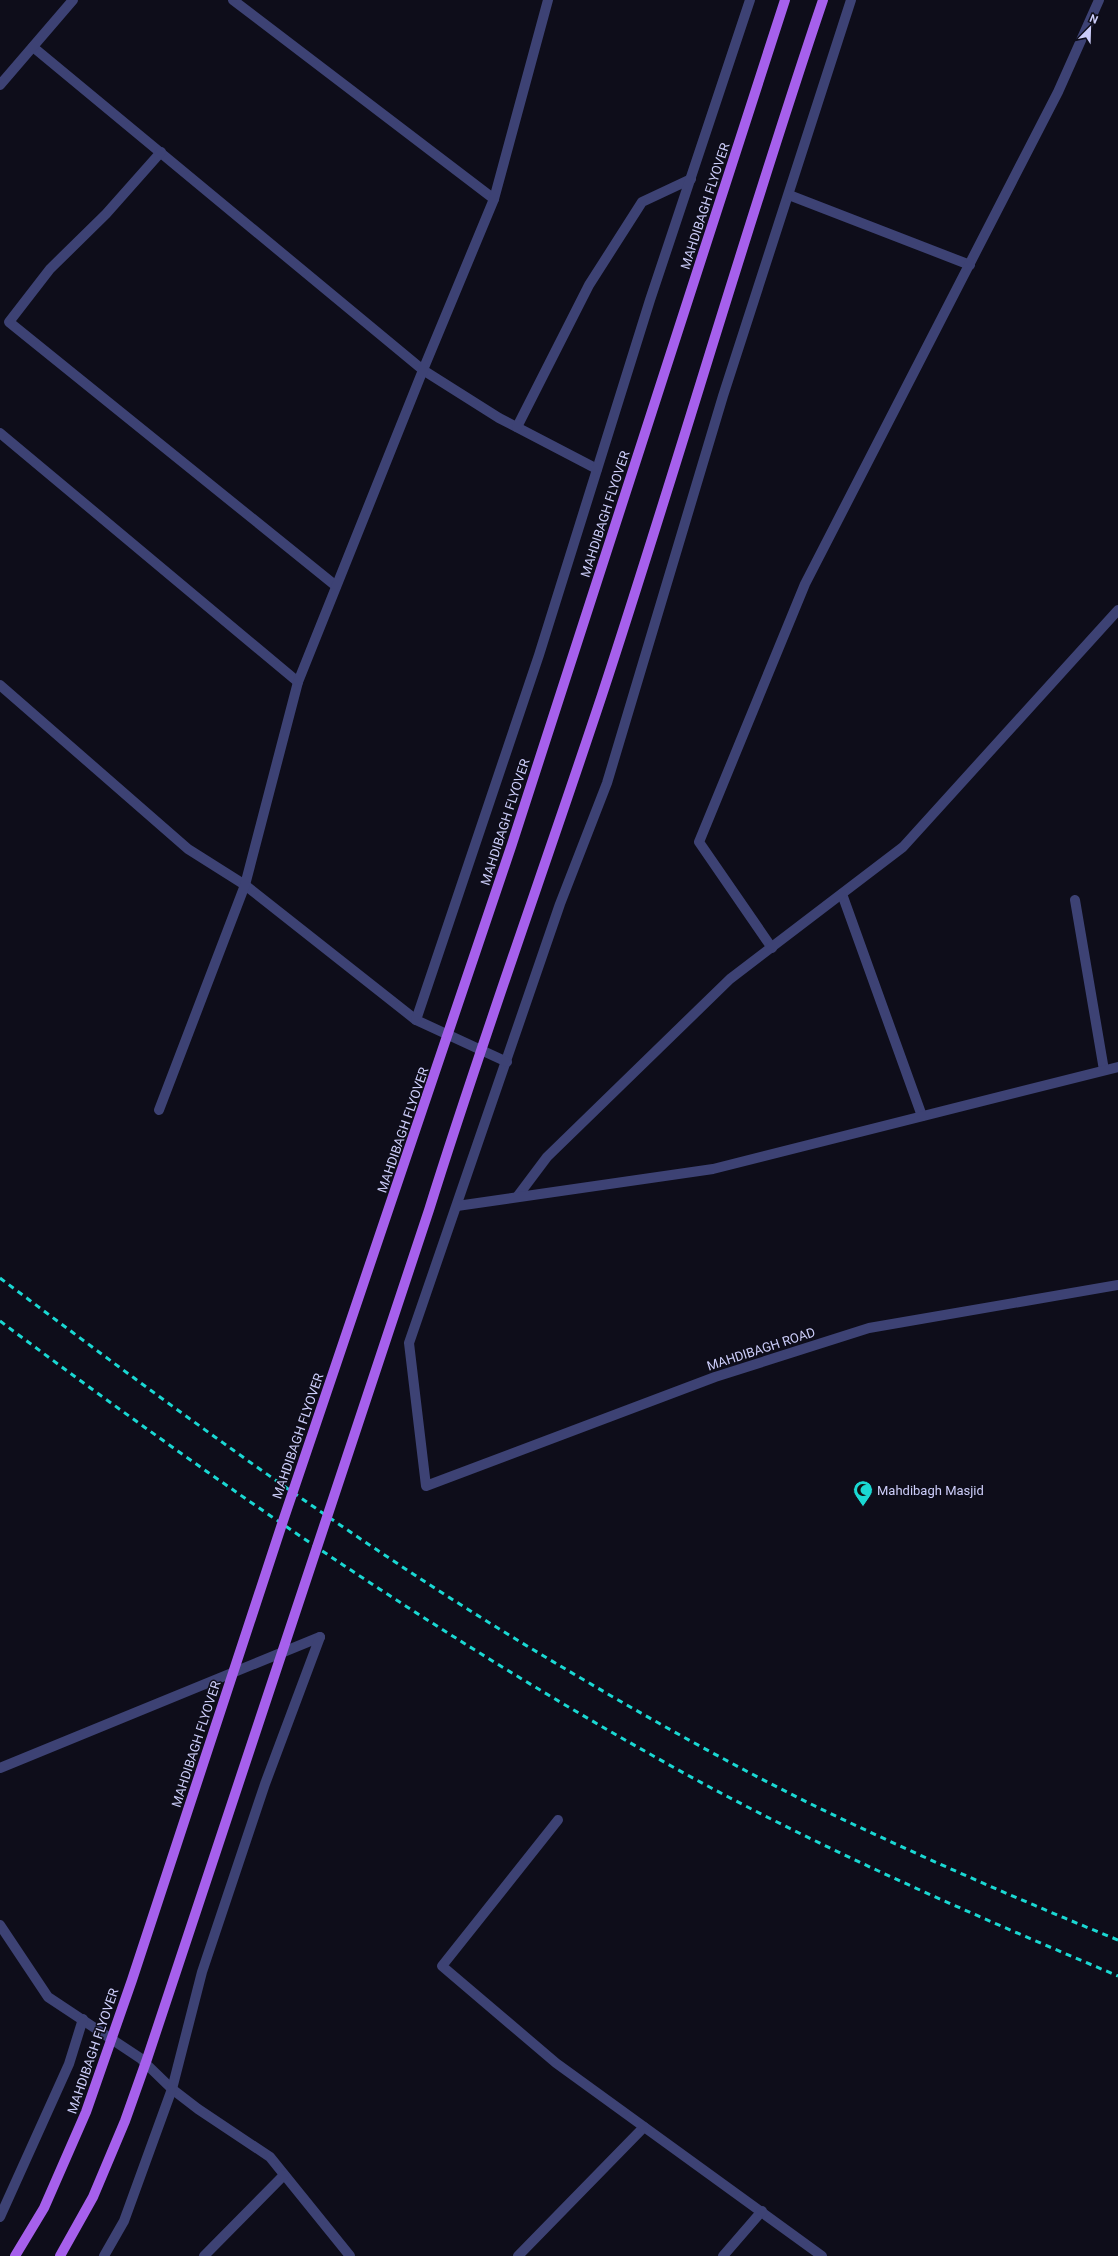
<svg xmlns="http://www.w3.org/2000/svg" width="1118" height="2256" font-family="Roboto,sans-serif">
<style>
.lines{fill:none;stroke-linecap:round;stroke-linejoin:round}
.minor{stroke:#3d4274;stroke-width:10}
.rail{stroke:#1ad8d3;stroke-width:3;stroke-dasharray:6 5;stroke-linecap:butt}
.major-bridge{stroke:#a660ec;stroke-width:10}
.labels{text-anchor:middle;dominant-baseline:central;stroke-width:3;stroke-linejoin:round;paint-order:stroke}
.street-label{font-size:13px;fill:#cccdf9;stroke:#0e0d1a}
.poi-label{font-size:13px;fill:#cccdf9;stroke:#0e0d1a;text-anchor:start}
</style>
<rect width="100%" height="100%" fill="#0e0d1a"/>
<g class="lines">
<g class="minor">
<polyline points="233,0 494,199"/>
<polyline points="851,0 723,396 607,783 560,904 409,1343 426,1486 715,1377 869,1328 1118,1285"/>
<polyline points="33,47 423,370 499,418 597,469"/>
<polyline points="0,85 73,0"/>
<polyline points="161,152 106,214 50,269 9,322 336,586"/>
<polyline points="789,195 970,265"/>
<polyline points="517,427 589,285 642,202 691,179"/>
<polyline points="0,433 298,682"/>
<polyline points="0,685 188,849 245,885 416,1020 507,1062"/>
<polyline points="842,894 922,1116"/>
<polyline points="1075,900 1104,1070"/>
<polyline points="772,948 699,842 805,584 1058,92 1099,0"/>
<polyline points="416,1020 539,655 650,300 750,0"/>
<polyline points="159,1110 245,885 298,682 423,370 494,199 548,0"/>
<polyline points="517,1197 547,1157 730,979 903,847 1118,610"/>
<polyline points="457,1206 713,1169 1118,1067"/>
<polyline points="0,1768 320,1637"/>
<polyline points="558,1820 442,1966 556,2063 822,2256"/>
<polyline points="0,1925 48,1997 140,2058 172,2089 198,2109 270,2157 350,2256"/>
<polyline points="0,2217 69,2064 83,2019"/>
<polyline points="104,2256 124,2221 172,2089 202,1972 265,1784 320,1637"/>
<polyline points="204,2256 284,2175"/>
<polyline points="518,2256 644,2127"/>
<polyline points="723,2256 762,2211"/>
</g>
<g class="rail">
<path d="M0,1278c173,130 347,259 532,371 93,56 189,111 287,159 98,47 198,91 299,132"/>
<path d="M0,1321c211,158 427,308 657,437 148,84 305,152 461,218"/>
</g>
<g class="major-bridge">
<polyline points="15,2256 44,2208 86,2112 132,1980 283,1521 512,844 785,0"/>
<path d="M60,2256l33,-59 32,-76 22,-62 282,-849c54,-173 116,-343 173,-515 76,-231 143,-465 221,-695"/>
</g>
</g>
<defs>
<g id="mosque-pin" transform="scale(1)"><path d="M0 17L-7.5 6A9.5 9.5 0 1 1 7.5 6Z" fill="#1ad8d3" stroke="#0e0d1a"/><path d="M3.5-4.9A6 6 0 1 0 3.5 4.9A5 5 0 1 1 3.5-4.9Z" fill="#111"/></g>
</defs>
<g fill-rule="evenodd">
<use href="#mosque-pin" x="863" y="1490"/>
</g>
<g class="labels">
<g class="street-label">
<text transform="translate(705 206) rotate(-72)">MAHDIBAGH FLYOVER</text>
<text transform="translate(605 514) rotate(-72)">MAHDIBAGH FLYOVER</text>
<text transform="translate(505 822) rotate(-72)">MAHDIBAGH FLYOVER</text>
<text transform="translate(403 1130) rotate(-71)">MAHDIBAGH FLYOVER</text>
<text transform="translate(761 1349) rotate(-18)">MAHDIBAGH ROAD</text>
<text transform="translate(298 1436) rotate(-71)">MAHDIBAGH FLYOVER</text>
<text transform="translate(196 1744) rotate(-72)">MAHDIBAGH FLYOVER</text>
<text transform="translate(93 2051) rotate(-71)">MAHDIBAGH FLYOVER</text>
</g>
<g class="poi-label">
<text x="877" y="1490">Mahdibagh Masjid</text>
</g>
</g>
<g transform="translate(1090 28) rotate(23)" stroke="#0e0d1a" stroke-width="3" paint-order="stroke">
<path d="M0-3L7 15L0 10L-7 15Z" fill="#cccdf9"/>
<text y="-6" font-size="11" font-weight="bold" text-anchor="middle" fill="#cccdf9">N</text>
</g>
</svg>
